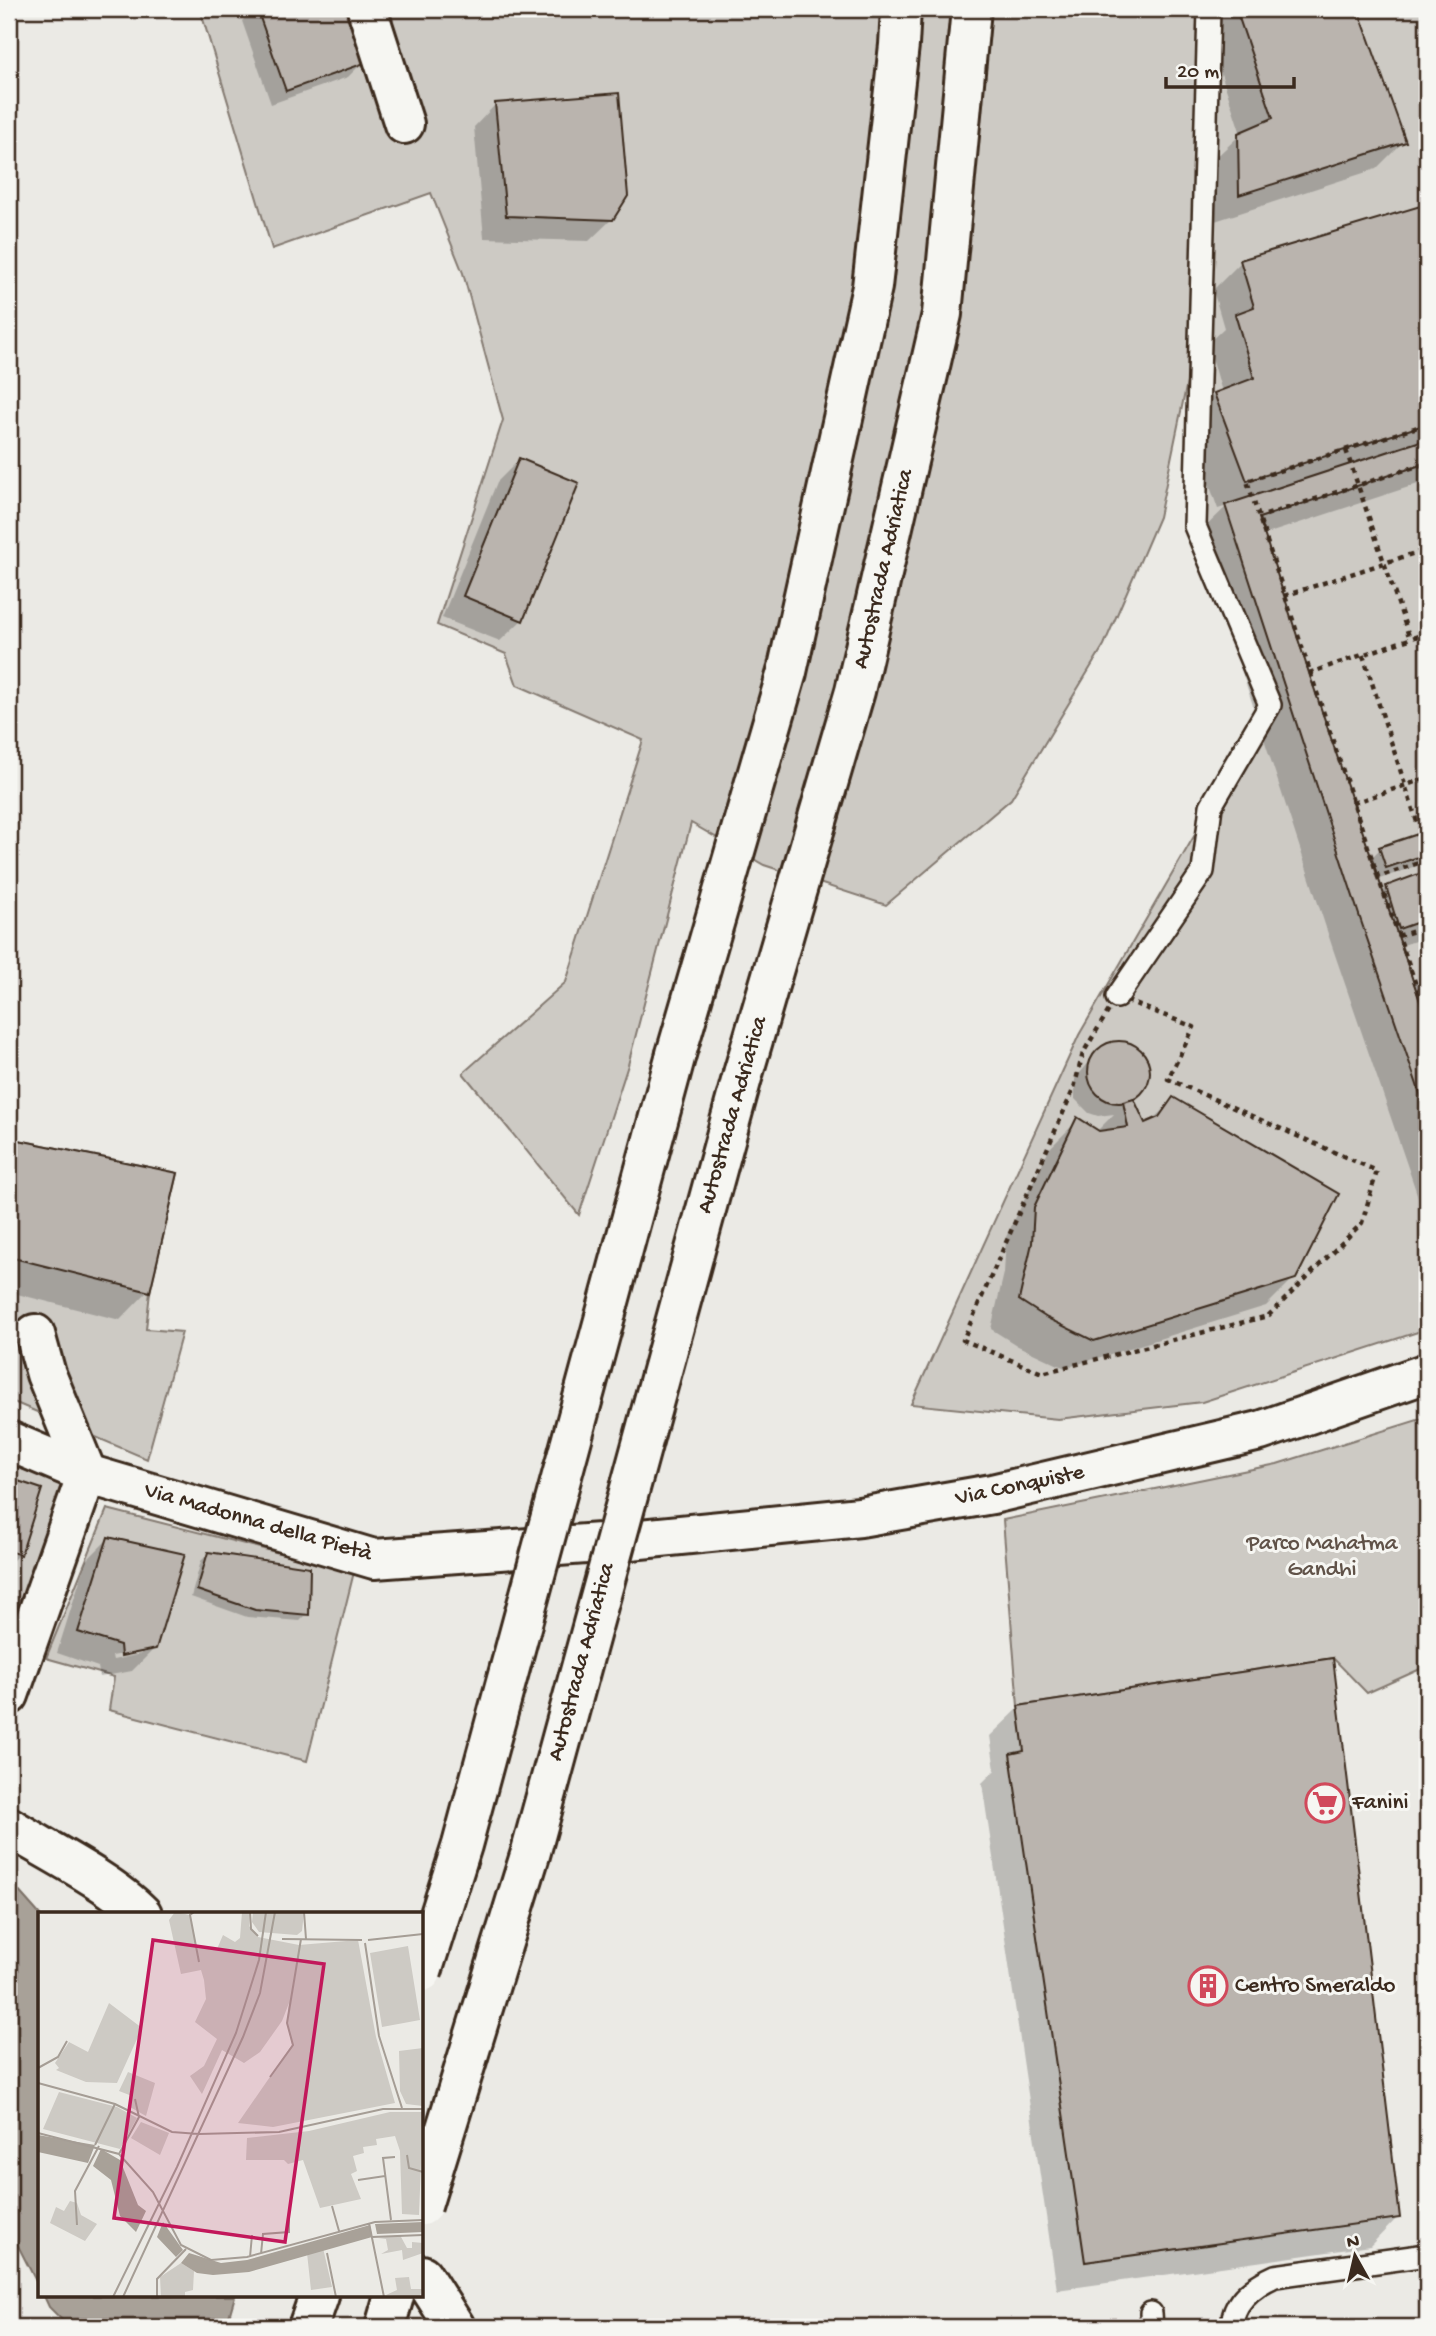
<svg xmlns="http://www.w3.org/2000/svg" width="1436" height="2336" font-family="'Gochi Hand',sans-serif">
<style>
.green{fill:#cdcac4;stroke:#847a71;stroke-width:2}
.water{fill:#a8a198;stroke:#7c7167;stroke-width:2}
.shadow{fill:#0003;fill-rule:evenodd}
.building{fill:#bab4ae;stroke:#3b2a1e;stroke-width:2}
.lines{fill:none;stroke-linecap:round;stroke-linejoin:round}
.lane-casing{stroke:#3b2a1e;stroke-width:26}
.street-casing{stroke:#3b2a1e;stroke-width:44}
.secondary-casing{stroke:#3b2a1e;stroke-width:44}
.highway-casing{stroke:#3b2a1e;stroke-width:44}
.path{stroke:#3b2a1e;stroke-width:4.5;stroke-dasharray:5 5;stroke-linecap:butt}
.lane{stroke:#f6f6f2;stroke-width:21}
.street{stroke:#f6f6f2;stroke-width:38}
.secondary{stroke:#f6f6f2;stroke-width:38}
.highway{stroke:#f6f6f2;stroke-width:38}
.highway-bridge-casing{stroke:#3b2a1e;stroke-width:44;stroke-linecap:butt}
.highway-bridge{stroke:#f6f6f2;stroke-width:38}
.labels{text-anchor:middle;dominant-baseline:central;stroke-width:6;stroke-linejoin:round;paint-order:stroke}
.street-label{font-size:23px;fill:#3b2a1e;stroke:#f6f6f2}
.park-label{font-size:23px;fill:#605248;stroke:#f6f6f2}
.poi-label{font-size:23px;fill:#3b2a1e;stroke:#f6f6f2;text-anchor:start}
.inset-road{fill:none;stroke:#a59d95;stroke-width:2}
.view{fill:#c2185b;fill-opacity:0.15;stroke:#c2185b;stroke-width:3.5}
.inset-edge{fill:none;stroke:#3b2a1e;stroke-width:3.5}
</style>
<rect width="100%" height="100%" fill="#ebeae5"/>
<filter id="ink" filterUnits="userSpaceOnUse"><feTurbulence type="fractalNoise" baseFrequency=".0143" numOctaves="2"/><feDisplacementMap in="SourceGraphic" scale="14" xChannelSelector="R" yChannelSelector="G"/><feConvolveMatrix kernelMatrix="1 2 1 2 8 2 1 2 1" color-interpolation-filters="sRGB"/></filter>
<g filter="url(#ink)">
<g class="green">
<polygon points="200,9 1427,9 1427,1329 1202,1402 1058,1419 911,1404 1079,1035 1270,705 1195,526 1200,320 1159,517 1104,645 1011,799 886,905 764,865 691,823 628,1065 579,1215 463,1073 566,982 643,740 517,685 506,654 437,625 503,420 463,273 431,193 272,249"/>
<polygon points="9,1138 178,1173 150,1292 146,1329 182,1332 147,1459 9,1400 11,1310 9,1309"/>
<polygon points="1427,1417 1427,1666 1367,1693 1333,1658 1018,1706 1003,1520 1277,1464"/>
<polygon points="9,1459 73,1481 9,1635"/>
<polygon points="107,1509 354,1572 307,1761 109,1710 114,1677 46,1658"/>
</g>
<g class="water">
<polygon points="9,1880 40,1915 40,2289 12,2234 9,2223"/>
<polygon points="44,2296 235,2296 226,2327 69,2327 49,2307"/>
</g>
<g class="shadow">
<polygon points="254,9 343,9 362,63 348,77 271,104 242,21"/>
<polygon points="1205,9 1356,9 1404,141 1376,169 1212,222 1210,163 1241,134 1201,13"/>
<polygon points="495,105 612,219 589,241 484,238 474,127"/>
<polygon points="1427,206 1427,481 1263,535 1370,859 1380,849 1427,833 1427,862 1377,880 1382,893 1387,887 1427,873 1427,937 1400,946 1413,986 1427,972 1427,1223 1332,946 1197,535 1227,506 1218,509 1187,422 1215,394 1222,392 1208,343 1224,328 1213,290 1241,262"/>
<polygon points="519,460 522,620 500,641 442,618 497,482"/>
<polygon points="1120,1042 1129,1044 1144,1056 1148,1075 1140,1092 1132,1100 1144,1125 1149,1123 1174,1099 1294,1278 1266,1306 1065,1368 1018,1346 991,1329 1004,1273 1006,1237 1050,1148 1078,1120 1097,1131 1114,1114 1098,1116 1089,1113 1075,1099 1075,1079 1102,1047"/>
<polygon points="9,1140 175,1175 148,1291 120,1320 9,1292"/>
<polygon points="9,1480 40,1490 19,1554 9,1564"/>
<path d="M108,1539l47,109 -23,23 -32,6 -2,-10 -41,-14 29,-92zM141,1651v3l-28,6 -1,-4z"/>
<polygon points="208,1554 307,1614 300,1621 247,1617 191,1597 201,1561"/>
<polygon points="1019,1708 1398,2217 1370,2246 1057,2290 982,1783 995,1770 990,1736"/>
</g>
<g class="building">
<polygon points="257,9 345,9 365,63 286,91"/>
<polygon points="1236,9 1358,9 1406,142 1239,195 1238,133 1273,118"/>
<polygon points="619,93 628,196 613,220 506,216 495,103"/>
<polygon points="1427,204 1427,424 1247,481 1214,393 1254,378 1235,314 1254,307 1240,260"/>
<polygon points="1427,439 1427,463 1259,518 1309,673 1427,1022 1427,1114 1360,918 1225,505"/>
<polygon points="519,458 579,483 523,621 463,596"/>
<polygon points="1427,831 1427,854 1386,868 1379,847"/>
<polygon points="1427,871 1427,919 1399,929 1386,886"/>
<circle cx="1119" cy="1072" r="31"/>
<polygon points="1173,1097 1339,1194 1296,1279 1094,1341 1047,1318 1019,1300 1032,1243 1034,1207 1077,1117 1099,1131 1128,1127 1123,1102 1134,1099 1145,1123 1159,1117"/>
<polygon points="9,1138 178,1173 150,1292 9,1257"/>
<polygon points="9,1478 42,1489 21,1555 9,1551"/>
<polygon points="108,1537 185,1554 156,1649 121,1656 120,1645 78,1632"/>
<polygon points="208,1552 310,1567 309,1615 255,1610 197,1590"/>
<polygon points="1333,1658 1400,2218 1085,2262 1010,1754 1024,1751 1018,1706"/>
</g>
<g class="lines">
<g class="lane-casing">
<g id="lane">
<polyline points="1117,997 1203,871 1211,806 1270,705 1195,526 1209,9"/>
<polyline points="1151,2313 1152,2327"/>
<path d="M1232,2327c0,-26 21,-41 43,-51l152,-21"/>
</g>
</g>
<g class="street-casing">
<g id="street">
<polyline points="367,9 404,124"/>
<polyline points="9,1441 87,1474 374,1559 600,1543 860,1517 992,1494 1260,1431 1427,1373"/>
<polyline points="9,1695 87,1474 46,1374 35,1334"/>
</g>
</g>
<g class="secondary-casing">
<g id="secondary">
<path d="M9,1827c39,24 102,55 133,87"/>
<polyline points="422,2275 455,2327"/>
</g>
</g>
<g class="highway-casing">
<g id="highway">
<polyline points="676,1054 787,672 872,287 899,45 901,9"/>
<polyline points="743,1074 855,691 942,314 971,9"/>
<polyline points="308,2327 319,2296"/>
<polyline points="385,2327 394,2296"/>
</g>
</g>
<g class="path">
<polyline points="1346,450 1410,639"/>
<polyline points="1266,515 1427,463"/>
<polyline points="1284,596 1427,549"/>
<polyline points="1363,655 1418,825"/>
<polyline points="1309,673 1427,633"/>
<polyline points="1353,803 1427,778"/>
<polyline points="1427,860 1378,877 1427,1016"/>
<polyline points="1378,877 1247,481 1427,424"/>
<polyline points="1398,936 1427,927"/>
<polygon points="1117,997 1194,1027 1168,1079 1377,1171 1362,1223 1268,1316 1042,1373 963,1340 1074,1088 1083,1053"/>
</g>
<use href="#lane" class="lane"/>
<use href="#street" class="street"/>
<use href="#secondary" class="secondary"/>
<use href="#highway" class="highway"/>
<g class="highway-bridge-casing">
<g id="highway-bridge">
<polyline points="422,1972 462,1845 676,1054"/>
<polyline points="422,2206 530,1855 743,1074"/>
</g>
</g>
<use href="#highway-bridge" class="highway-bridge"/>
</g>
</g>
<defs>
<g id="supermarket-ring" transform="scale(2.0125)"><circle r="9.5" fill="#f6f6f2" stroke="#d1495b" stroke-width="1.5"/><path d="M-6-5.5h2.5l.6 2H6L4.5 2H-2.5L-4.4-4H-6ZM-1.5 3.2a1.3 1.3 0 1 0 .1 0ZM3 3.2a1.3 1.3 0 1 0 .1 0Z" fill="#d1495b"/></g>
<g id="building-ring" transform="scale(2.0125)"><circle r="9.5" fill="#f6f6f2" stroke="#d1495b" stroke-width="1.5"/><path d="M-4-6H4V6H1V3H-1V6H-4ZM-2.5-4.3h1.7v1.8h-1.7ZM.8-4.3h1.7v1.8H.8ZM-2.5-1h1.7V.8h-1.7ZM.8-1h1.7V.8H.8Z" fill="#d1495b"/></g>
</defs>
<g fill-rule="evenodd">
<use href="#supermarket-ring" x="1325" y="1803"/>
<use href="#building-ring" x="1208" y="1986"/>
</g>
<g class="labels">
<g class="street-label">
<text transform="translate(884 569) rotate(-77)">Autostrada Adriatica</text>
<text transform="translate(733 1115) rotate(-74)">Autostrada Adriatica</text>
<text transform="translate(1020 1486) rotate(-12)">Via Conquiste</text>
<text transform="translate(258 1523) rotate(16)">Via Madonna della Pietà</text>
<text transform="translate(582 1662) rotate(-75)">Autostrada Adriatica</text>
</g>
<g class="park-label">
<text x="1322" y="1544">Parco Mahatma<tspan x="1322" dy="26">Gandhi</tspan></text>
</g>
<g class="poi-label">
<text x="1352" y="1803">Fanini</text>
<text x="1235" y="1986">Centro Smeraldo</text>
</g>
</g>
<g transform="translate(38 1912)">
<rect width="385" height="385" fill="#ebeae5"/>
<path d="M137,0l15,3 6,31 21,3 6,-14 12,7 5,-4 2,-26h8l-1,14 9,11 41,8 59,-5 18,97 19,66 -122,24 -35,-4 54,-78 -5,-22 2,-20 -7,18 -22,31 -16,11 -22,-13 -20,44 -12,-18 14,-10 13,-27 -22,-17 11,-23 -2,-19 -3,-10 -20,4 -12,-54zM215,0h51l-2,19 -5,4 -38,-3 -7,-10zM370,34l12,74 -38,7 -12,-74zM71,91l33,25 -25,55 -31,-1 -30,-12 3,-2 -4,-5 14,-21 19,10zM385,136v58l-17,-2 -6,-13 -1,-40zM90,160l27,11 -9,33 -16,-9 2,-11 -13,-5zM21,180l58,15 20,11 -17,31 -77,-20zM352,200h33l-4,103 -17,-1 -2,-63 -5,-15 -19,3 1,6 -14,2 1,6 -11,3 4,15 -6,3 10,25 -41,9 -17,-48 -15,4 -4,-4h-38l1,-22 62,-7zM103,210l28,11 -9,22 -29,-17zM32,289l7,2 4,12 16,9 -12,17 -35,-18 6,-16 8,4zM362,323l7,13h5v-6l11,1v10l-20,7 -1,-10 -21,4 7,-4 -2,-11 -8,-1zM285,336l9,39 -21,3 -4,-37zM143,351l13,8 -1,19 -8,2v5h-24l-1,-20zM371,365l2,12h11l-2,8 -34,-2 11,-5 -2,-12z" fill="#cdcac4"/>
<path d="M0,223l57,10 -7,18 -50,-11zM63,237l19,11 18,45 8,6 -10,21 -16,-16 -9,-36 -18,-14zM125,310l20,28 -7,7 -19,-20zM385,310v10l-46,2 -2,-10zM332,313l2,12 -123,35 -36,3 -16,-2 -16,-10 8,-10 32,10 26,-3z" fill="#a8a198"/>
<path class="inset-road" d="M156,0l-4,3 9,47M212,0l1,17 7,7M266,0l2,27M244,27l80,1M330,28l55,-6M327,31l14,93 23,72M0,156l20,-11 9,-16M232,165l23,-32 -6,-22 14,-84M0,171l77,21 57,28 27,2 80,-2 104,-23h40M0,221l81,21 34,38 28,53 30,15 36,-3 128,-35 48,-2M57,233l20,-41M81,242l20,-37 -4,-18M369,243l2,13 14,4M320,268l27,-4M294,294l7,25M353,308l-8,-62 12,-1M331,311l15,74M39,313l-2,-34 24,-45M334,325l51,-2M289,341l9,44M223,342l2,-20 26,-2v-21M212,345l2,-22M75,385l64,-130 59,-134 23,-73 7,-48M85,385l120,-260 17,-44 15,-81M119,385v-18l29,-30"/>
<path class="view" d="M115,28l171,24 -39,278 -171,-24z"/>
<rect width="385" height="385" class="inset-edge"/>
</g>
<rect width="1436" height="2336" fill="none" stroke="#f6f6f2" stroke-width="35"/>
<rect x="18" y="18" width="1401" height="2301" fill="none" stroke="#3b2a1e" stroke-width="2.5" filter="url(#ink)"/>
<g transform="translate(1355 2256) rotate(352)" stroke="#f6f6f2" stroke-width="5" paint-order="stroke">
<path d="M0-5L12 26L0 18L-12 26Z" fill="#3b2a1e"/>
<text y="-10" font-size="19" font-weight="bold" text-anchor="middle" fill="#3b2a1e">N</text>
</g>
<path d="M1166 77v10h128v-10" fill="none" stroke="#3b2a1e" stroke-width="3.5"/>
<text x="1177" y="77" font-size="21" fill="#3b2a1e" stroke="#f6f6f2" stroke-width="5" paint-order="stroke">20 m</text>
</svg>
